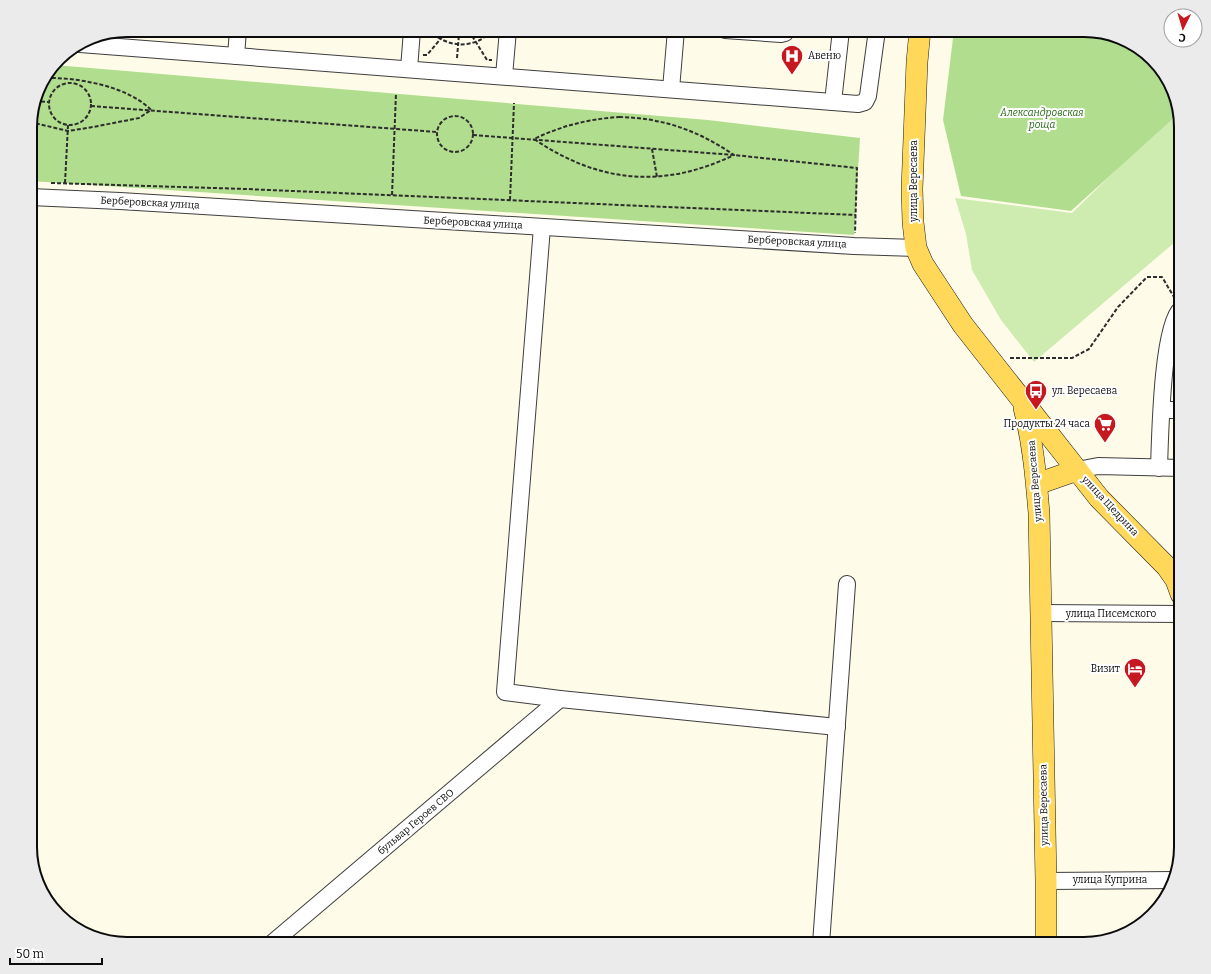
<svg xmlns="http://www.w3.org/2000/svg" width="1211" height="974" font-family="Bitter,serif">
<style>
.green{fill:#cfecb0}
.forest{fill:#b1de8e}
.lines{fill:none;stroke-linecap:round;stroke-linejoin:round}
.minor-casing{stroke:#3e3e3e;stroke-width:18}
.major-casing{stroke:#1c1c1c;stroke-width:22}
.path{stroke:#2d2d2d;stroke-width:2;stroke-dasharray:4 2;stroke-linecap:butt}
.minor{stroke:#fff;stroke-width:16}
.major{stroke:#ffd859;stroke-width:21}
.labels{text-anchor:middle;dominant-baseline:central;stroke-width:4;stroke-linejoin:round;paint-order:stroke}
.poi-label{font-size:10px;fill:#0b0b0b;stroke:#fff;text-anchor:start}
.park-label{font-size:10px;font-style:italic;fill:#276717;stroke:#fff}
.street-label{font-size:10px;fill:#0b0b0b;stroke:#fff}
.rim{fill:none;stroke:#0b0b0b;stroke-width:2}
</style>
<rect width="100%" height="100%" fill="#fffbe9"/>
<polygon class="green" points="1174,113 1179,120 1181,127 1181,237 1034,362 1001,320 972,270 966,234 955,198 1072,213"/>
<g class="forest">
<polygon points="954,30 1084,30 1115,35 1148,54 1171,84 1178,114 1071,211 961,196 943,120"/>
<polygon points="55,65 708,120 860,138 854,235 30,181 30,120 40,84"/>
</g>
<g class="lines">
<g class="minor-casing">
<g id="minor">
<polyline points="725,30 781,34 785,33 786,30"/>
<polyline points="80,44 858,104 865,102 868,96 877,30"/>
<polyline points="236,56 238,30"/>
<polyline points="409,69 412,30"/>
<polyline points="504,76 508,30"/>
<polyline points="671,89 676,30"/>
<polyline points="833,102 841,30"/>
<polyline points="30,197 120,201 854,246 916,248"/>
<polyline points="542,227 505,692 560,699 837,727"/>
<polyline points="1162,410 1181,410"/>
<path d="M1159,468c1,-29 3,-144 22,-159"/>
<polyline points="1077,470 1098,466 1181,468"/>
<polyline points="1041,613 1181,614"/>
<polyline points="1046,881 1175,880"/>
<polyline points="271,944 560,699"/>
<polyline points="821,944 847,584"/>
</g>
</g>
<g class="major-casing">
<g id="major">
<polyline points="920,30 917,62 912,189 913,222 916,248 923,264 963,325 1077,470 1099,498 1167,567 1176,580 1181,594"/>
<path d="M1024,408c9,35 12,69 15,105l7,368v63"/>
<polyline points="1037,484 1077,470"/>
</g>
</g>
<g class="path">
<path d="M449,30c7,5 14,5 22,0"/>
<polyline points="469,31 487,60 492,60"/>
<path d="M433,34c16,12 33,14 51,4"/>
<polyline points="423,55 427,55 448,30"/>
<polyline points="457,58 459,34"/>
<circle cx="70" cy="104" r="21"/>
<polyline points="35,101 48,102"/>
<polyline points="91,106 437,132"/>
<circle cx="455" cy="134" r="18"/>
<path d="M619,117c44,1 78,13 115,38 -71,34 -135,28 -200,-16 27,-13 54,-20 85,-22z"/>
<path d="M30,122l38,9 25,-4 46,-9 12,-8c-23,-24 -75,-33 -107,-32"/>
<polyline points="473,135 734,155 857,168 855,233"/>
<polyline points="652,149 657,177"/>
<polyline points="51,183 246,189 856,215"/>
<polyline points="65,183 68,125"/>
<polyline points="392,195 396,93"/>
<polyline points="510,200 514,103"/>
<polyline points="1010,358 1072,358 1089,349 1118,307 1147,277 1162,277 1174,297"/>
</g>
<use href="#minor" class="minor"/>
<use href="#major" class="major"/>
</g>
<defs>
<g id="hospital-pin" transform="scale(1.15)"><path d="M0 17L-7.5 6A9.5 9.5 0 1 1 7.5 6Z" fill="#c6181f" stroke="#fff"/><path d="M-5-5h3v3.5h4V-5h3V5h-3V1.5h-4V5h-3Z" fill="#fff"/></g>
<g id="bus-pin" transform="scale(1.15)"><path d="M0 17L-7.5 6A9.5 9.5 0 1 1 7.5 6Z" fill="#c6181f" stroke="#fff"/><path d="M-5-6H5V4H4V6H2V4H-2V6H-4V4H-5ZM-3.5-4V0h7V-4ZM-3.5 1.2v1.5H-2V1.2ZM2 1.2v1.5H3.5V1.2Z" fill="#fff"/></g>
<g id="supermarket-pin" transform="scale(1.15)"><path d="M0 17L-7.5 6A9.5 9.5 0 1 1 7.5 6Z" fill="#c6181f" stroke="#fff"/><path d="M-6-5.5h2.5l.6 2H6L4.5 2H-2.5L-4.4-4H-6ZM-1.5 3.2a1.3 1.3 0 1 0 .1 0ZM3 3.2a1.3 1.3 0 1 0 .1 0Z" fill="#fff"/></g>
<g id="hotel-pin" transform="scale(1.15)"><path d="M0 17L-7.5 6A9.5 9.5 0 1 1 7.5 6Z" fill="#c6181f" stroke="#fff"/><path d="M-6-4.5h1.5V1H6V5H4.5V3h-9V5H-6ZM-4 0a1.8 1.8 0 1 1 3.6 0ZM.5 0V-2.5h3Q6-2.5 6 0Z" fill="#fff"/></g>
</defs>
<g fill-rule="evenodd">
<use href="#hospital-pin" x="792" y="56"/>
<use href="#bus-pin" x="1036" y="391"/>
<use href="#supermarket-pin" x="1105" y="424"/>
<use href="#hotel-pin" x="1135" y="669"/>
</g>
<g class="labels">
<g class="poi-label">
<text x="808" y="56">Авеню</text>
<text x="1052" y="391">ул. Вересаева</text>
<text x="1090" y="424" text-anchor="end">Продукты 24 часа</text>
<text x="1120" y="669" text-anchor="end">Визит</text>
</g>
<g class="park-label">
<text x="1042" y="113">Александровская<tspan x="1042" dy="12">роща</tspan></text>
</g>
<g class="street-label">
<text transform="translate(914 181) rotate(-90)">улица Вересаева</text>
<text transform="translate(150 203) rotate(3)">Берберовская улица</text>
<text transform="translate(473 223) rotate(3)">Берберовская улица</text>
<text transform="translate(797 242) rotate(3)">Берберовская улица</text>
<text transform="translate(1035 481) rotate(-95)">улица Вересаева</text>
<text transform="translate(1110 506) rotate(47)">улица Щедрина</text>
<text x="1111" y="614">улица Писемского</text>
<text transform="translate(1044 805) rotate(-91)">улица Вересаева</text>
<text transform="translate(416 822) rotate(-40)">бульвар Героев СВО</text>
<text x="1110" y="880">улица Куприна</text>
</g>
</g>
<path d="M0 0H1211V974H0ZM127 37H1084A90 90 0 0 1 1174 127V847A90 90 0 0 1 1084 937H127A90 90 0 0 1 37 847V127A90 90 0 0 1 127 37Z" fill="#ebebeb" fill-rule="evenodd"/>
<path class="rim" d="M127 37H1084A90 90 0 0 1 1174 127V847A90 90 0 0 1 1084 937H127A90 90 0 0 1 37 847V127A90 90 0 0 1 127 37Z"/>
<g transform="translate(1183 28) rotate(185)"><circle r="19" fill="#ffffff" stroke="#9d9d9d"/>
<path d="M0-3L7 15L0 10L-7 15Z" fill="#c6181f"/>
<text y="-6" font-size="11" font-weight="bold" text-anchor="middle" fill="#0b0b0b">С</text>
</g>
<path d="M10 958v6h92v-6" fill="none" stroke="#0b0b0b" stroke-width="2"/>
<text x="16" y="958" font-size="12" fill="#0b0b0b" stroke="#ffffff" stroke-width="3" paint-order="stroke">50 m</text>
</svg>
